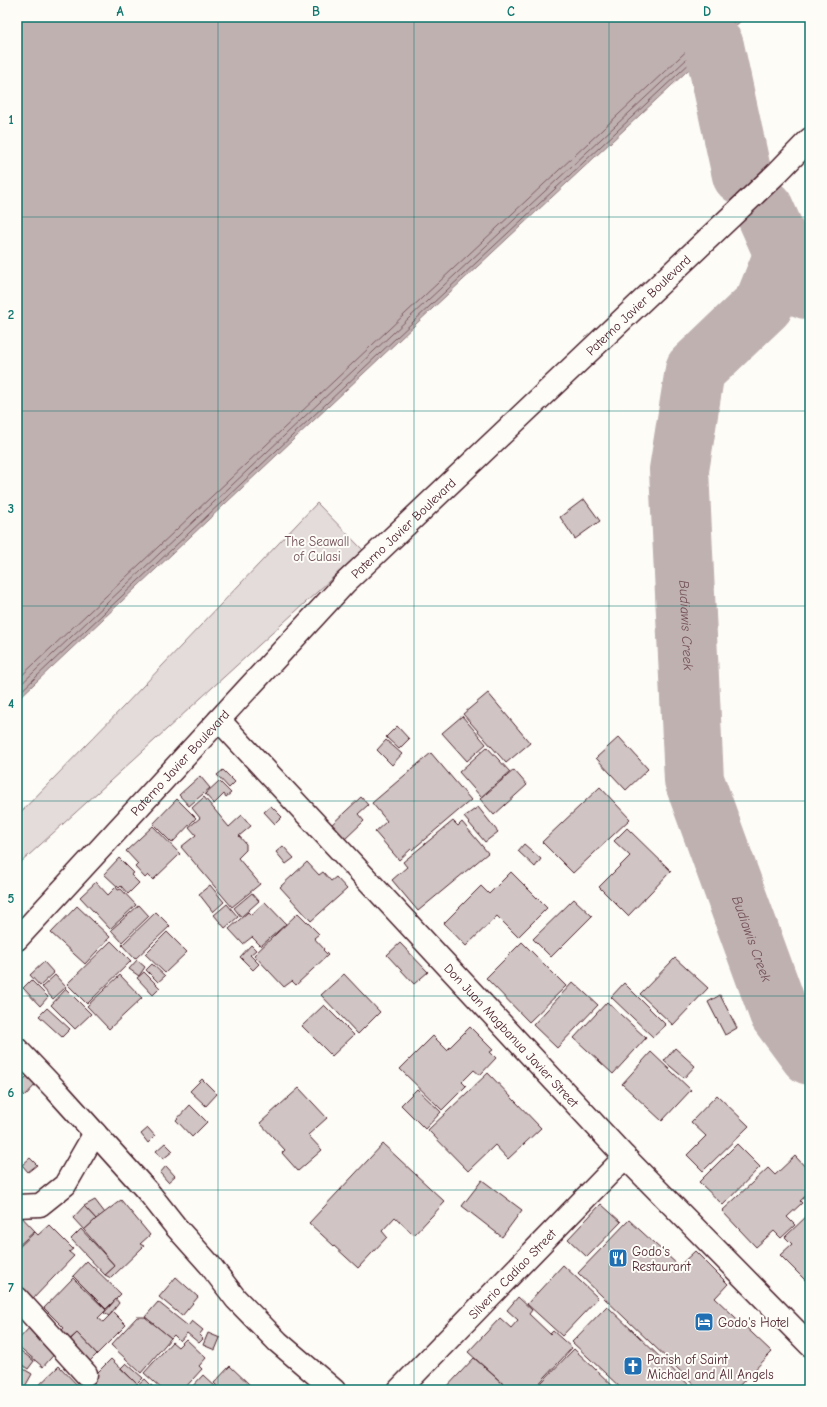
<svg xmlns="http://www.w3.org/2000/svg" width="827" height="1407" font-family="'Comic Neue',sans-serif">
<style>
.green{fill:#e3dcda;stroke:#967e82}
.water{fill:#c0b1b1;stroke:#91777b}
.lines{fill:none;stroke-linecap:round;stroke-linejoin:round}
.shore{stroke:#795961;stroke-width:1}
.river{stroke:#c0b1b1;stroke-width:60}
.building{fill:#d0c5c4;stroke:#4a1f2b}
.minor-casing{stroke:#4a1f2b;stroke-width:25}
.minor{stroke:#fdfcf7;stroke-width:22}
.grid{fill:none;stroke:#0f766e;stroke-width:1;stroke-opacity:0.55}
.labels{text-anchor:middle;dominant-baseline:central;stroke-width:4;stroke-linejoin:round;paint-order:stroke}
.street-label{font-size:13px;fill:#4a1f2b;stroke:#fdfcf7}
.park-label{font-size:13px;fill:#704e57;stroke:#fdfcf7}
.poi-label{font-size:13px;fill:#4a1f2b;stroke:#fdfcf7;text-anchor:start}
.water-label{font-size:14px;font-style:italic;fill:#73525a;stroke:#fdfcf7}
.neatline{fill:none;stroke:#0f766e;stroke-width:1.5}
.grid-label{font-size:13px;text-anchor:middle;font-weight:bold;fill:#0f766e}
</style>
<rect width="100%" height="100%" fill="#fdfcf7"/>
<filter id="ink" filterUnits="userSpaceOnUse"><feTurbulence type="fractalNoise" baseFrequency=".025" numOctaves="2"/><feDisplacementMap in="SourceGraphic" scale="8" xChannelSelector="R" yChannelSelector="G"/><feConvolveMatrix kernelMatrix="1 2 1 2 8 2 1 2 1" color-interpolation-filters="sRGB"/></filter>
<g filter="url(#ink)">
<polygon class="green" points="317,503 363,550 17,866 17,816 124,706"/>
<polygon class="water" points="17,17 745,17 433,308 17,700"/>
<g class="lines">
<g class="shore">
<polyline points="17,680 423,297 723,17"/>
<polyline points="17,688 427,301 732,17"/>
<polyline points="17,695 431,305 739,17"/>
</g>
<g class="river">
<polyline points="714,46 742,175"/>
<polyline points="764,209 784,254 806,289"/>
<path id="s1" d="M784,254l-20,50 -69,66 -16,100 15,310 85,233 31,42"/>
</g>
</g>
<g class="building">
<polygon points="584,499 600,521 575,539 560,517"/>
<polygon points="488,693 530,743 506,763 463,714"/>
<polygon points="462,716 486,744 467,761 442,733"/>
<polygon points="397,726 409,739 399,749 386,737"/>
<polygon points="619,737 648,769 626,790 596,758"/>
<polygon points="386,740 402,754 392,765 377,750"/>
<polygon points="487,747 510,772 481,797 459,772"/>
<polygon points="431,753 471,800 412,850 411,849 399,860 375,832 387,821 372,803"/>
<polygon points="223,770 235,782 229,788 217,775"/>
<polygon points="514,770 527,785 494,815 480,799"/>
<polygon points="200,776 210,788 189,806 179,795"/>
<polygon points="219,781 231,793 226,797 224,794 214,804 205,794"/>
<polygon points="600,787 630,819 573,873 542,842"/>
<polygon points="204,797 229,827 242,815 251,826 239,836 246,844 246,850 238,858 260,884 232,907 181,847 196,835 189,827 200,818 192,808"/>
<polygon points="361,797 368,805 358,814 364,821 344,840 330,826"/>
<polygon points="177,799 196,818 172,843 153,824"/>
<polygon points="271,806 282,817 275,824 264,812"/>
<polygon points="478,807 498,832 485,842 464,817"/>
<polygon points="453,821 458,826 462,822 488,853 418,911 392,880 407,867 403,862"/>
<polygon points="153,826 180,854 153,880 148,875 145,878 135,867 138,864 126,851"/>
<polygon points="627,828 671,871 628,916 599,887 630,856 614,841"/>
<polygon points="524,844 541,859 535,867 518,851"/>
<polygon points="283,846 294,858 286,864 276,852"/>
<polygon points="119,858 134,873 131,875 139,883 128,894 121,886 119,888 104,874"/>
<polygon points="307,862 319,875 323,872 331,881 336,877 347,889 311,921 280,887"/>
<polygon points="511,872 547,908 518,937 497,916 466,946 444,923 481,886 489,894"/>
<polygon points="96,882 108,895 116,887 118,890 121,889 136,905 110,929 80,897"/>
<polygon points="210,885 224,902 213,912 199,894"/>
<polygon points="252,893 259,901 241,917 234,908"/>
<polygon points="574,899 592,916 551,957 533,939"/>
<polygon points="265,902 286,924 261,946 252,937 243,944 229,929 248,912 251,915"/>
<polygon points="227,904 238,917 225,928 214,915"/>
<polygon points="139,905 149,916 122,942 111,930"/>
<polygon points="77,906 110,937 85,964 51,933"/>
<polygon points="156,912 170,926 135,959 122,945"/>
<polygon points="298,913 319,934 314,938 324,949 323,950 328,955 296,985 292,981 284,987 254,955"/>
<polygon points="167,932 187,952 165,973 145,954"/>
<polygon points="111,941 131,961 87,1004 67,984"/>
<polygon points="522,942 566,986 529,1022 486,978"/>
<polygon points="400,943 428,972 414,984 387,955"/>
<polygon points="251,945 256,950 250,955 259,964 253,970 240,957"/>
<polygon points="675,958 708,988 673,1025 640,994"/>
<polygon points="137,960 145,967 139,976 129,969"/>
<polygon points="44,962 54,973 40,986 30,975"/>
<polygon points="152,964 165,976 158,982 146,970"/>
<polygon points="144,972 160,988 153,995 137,978"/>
<polygon points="344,974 380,1012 358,1034 321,995"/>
<polygon points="55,975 66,987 53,999 42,987"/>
<polygon points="120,975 142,998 109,1029 87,1006"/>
<polygon points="31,980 48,997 40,1006 23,988"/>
<polygon points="573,982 598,1005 557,1048 533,1025"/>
<polygon points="624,983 666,1025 653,1037 611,997"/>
<polygon points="66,989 91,1014 75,1029 51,1005"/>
<polygon points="720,995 737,1028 725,1035 708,1002"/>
<polygon points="607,1002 646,1038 613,1074 574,1038"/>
<polygon points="324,1005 354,1035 332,1056 302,1026"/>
<polygon points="47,1008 70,1029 62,1037 39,1016"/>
<polygon points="470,1027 493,1050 490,1052 496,1058 480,1075 474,1070 462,1082 466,1086 442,1110 400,1069 433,1036 447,1050"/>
<polygon points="675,1048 695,1066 684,1078 664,1061"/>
<polygon points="651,1052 691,1090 662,1121 622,1084"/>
<polygon points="488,1073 541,1128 508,1159 495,1145 468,1171 428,1130"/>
<polygon points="27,1076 36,1084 25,1096 17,1087"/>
<polygon points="202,1079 217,1094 206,1106 190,1091"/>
<polygon points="299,1088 327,1118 308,1135 322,1150 298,1171 282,1153 285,1150 260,1123"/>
<polygon points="417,1089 441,1112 425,1129 401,1105"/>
<polygon points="717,1095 749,1126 703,1171 687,1155 706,1136 691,1122"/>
<polygon points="190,1105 207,1122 192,1137 176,1120"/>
<polygon points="148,1128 155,1136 148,1143 141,1134"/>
<polygon points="165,1143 173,1151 163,1159 156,1151"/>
<polygon points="383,1144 445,1202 414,1235 395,1217 382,1231 387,1237 358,1268 309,1223"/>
<polygon points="737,1144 760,1167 723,1205 699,1182"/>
<polygon points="795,1156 810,1172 810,1192 800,1201 802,1203 787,1217 795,1225 781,1238 774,1231 756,1247 722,1211 768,1168 775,1175"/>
<polygon points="30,1158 37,1165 28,1172 22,1165"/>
<polygon points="166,1166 175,1176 168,1182 160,1173"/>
<polygon points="482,1180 522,1210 502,1237 462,1206"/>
<polygon points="95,1200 105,1213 96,1219 84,1206"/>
<polygon points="121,1200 150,1235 140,1244 144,1246 111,1278 105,1275 115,1266 84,1230 96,1219"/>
<polygon points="601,1204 621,1222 587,1257 568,1239"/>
<polygon points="84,1206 96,1219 84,1230 73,1218"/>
<polygon points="17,1212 35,1231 17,1247"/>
<polygon points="810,1213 810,1285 780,1255 792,1244 785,1237"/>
<polygon points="629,1220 679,1266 695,1251 728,1284 715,1298 772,1352 735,1390 700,1390 578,1273"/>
<polygon points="49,1225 73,1249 69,1252 74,1256 30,1302 17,1289 17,1249 35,1232 38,1235"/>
<polygon points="81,1229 115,1266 105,1275 71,1239"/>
<polygon points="87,1261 121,1294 106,1309 73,1276"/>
<polygon points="563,1265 598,1298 562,1336 527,1304"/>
<polygon points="176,1277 198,1297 182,1316 159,1297"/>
<polygon points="73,1278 106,1310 98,1318 103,1322 113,1312 126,1325 97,1354 77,1333 69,1340 60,1332 64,1328 44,1308"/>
<polygon points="518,1297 532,1310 529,1314 550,1334 553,1331 572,1348 533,1390 510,1390 468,1352 500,1318 511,1328 518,1320 507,1310"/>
<polygon points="116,1299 119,1303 109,1316 104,1313"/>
<polygon points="158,1302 188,1326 192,1321 203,1330 199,1335 203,1339 199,1343 187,1333 180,1341 174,1335 171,1338 145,1317"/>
<polygon points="607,1306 694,1390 623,1390 572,1342"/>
<polygon points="137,1317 145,1317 171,1338 141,1373 111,1345"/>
<polygon points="30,1327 57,1351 43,1367 17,1345 17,1341"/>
<polygon points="77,1333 97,1354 86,1365 65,1345"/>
<polygon points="208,1333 220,1338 215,1350 203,1345"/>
<polygon points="186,1339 206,1358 199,1366 202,1369 183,1390 163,1390 144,1373 172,1342 178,1347"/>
<polygon points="17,1348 34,1361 28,1369 17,1361"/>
<polygon points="574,1349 617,1390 545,1390 539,1385"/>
<polygon points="474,1358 503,1384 497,1390 444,1390"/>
<polygon points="111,1359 138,1385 133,1390 93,1390 87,1383"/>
<polygon points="126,1363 143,1378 137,1384 121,1368"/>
<polygon points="17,1365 32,1374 23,1390 17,1390"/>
<polygon points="59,1366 82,1390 34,1390"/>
<polygon points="230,1366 250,1385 245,1390 221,1390 214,1383"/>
<polygon points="203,1375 219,1390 189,1390"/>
<polygon points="145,1379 156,1390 133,1390"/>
</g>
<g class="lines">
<g class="minor-casing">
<g id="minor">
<path id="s2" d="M219,720l406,437 185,188"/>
<path id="s3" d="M17,939l328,-356 433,-411 32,-33"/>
<polyline points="17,1049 57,1091 150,1194 176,1227 210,1265 236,1299 278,1342 334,1390"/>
<polyline points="17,1206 40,1205 65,1185 95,1133"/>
<polyline points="17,1298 86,1374"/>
<path id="s4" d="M399,1390l226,-233"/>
</g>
</g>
<use href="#minor" class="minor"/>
</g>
</g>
<path class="grid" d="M218,17v1373M414,17v1373M609,17v1373M17,217h793M17,411h793M17,606h793M17,801h793M17,996h793M17,1190h793"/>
<defs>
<g id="restaurant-square" transform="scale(1)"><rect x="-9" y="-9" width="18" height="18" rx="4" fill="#1f6fb2" stroke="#fdfcf7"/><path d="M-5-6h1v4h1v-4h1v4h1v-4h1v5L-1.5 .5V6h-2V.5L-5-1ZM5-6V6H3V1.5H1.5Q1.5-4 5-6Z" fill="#fff"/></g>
<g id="hotel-square" transform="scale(1)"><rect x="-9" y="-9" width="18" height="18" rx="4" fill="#1f6fb2" stroke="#fdfcf7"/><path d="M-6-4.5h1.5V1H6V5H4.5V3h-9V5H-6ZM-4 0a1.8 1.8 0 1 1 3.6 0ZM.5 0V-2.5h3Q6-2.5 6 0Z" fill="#fff"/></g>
<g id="church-square" transform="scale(1)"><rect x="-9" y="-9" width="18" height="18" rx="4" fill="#1f6fb2" stroke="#fdfcf7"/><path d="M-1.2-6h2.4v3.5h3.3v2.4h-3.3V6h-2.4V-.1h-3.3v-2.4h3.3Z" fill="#fff"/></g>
</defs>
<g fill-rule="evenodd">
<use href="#restaurant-square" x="618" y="1258"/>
<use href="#hotel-square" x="704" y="1322"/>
<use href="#church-square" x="633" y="1366"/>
</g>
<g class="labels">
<g class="street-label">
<text stroke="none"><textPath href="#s3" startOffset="888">Paterno Javier Boulevard</textPath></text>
<text stroke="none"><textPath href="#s3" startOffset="564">Paterno Javier Boulevard</textPath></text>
<text stroke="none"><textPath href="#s3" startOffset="240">Paterno Javier Boulevard</textPath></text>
<text stroke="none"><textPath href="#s2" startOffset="430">Don Juan Magbanua Javier Street</textPath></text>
<text stroke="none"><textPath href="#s4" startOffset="162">Silverio Cadiao Street</textPath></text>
</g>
<g class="park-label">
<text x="317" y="541">The Seawall<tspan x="317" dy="15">of Culasi</tspan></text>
</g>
<g class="poi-label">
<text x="632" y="1251">Godo's<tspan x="632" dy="15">Restaurant</tspan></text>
<text x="718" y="1322">Godo's Hotel</text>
<text x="647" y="1359">Parish of Saint<tspan x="647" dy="15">Michael and All Angels</tspan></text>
</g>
<g class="water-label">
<text stroke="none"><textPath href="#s1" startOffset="406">Budiawis Creek</textPath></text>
<text stroke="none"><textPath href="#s1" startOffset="730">Budiawis Creek</textPath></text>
</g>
</g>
<rect width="827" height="1407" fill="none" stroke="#fdfcf7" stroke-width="44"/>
<rect x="22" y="22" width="783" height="1363" class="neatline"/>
<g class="grid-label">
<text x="120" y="16">A</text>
<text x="316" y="16">B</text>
<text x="511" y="16">C</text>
<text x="707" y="16">D</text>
<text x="11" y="124">1</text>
<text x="11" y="319">2</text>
<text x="11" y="513">3</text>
<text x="11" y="708">4</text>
<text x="11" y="903">5</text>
<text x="11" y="1097">6</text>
<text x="11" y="1292">7</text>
</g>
</svg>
